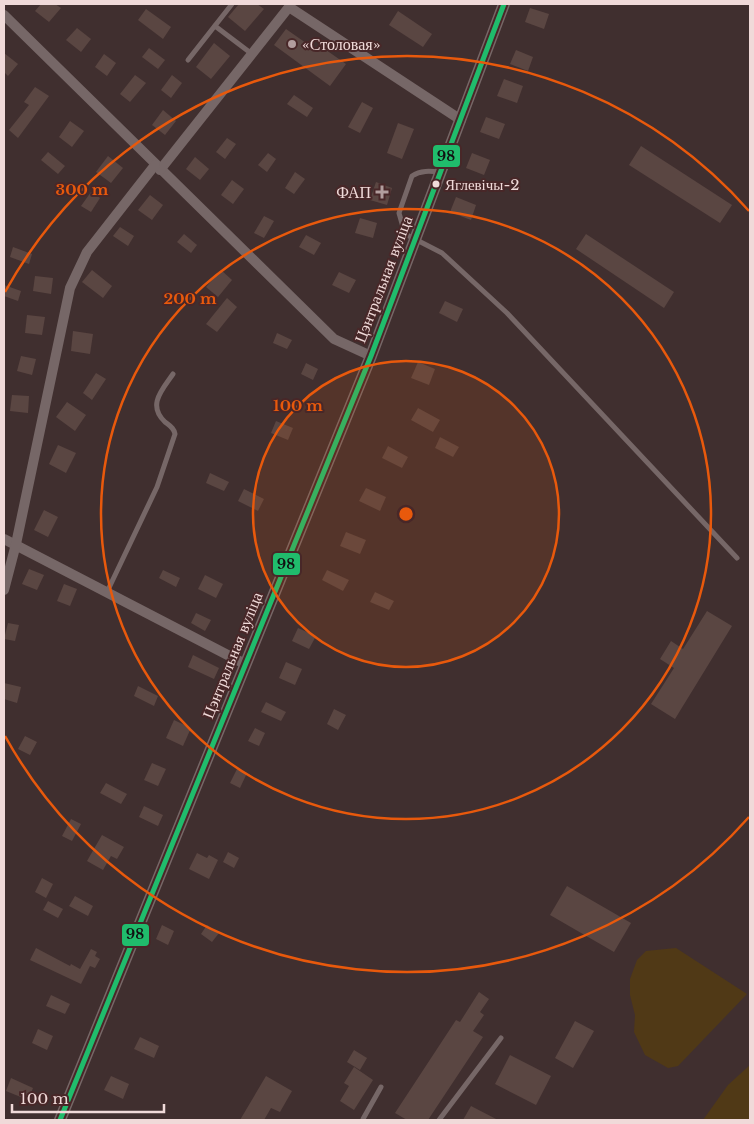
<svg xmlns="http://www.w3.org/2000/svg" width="754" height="1124" font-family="'Libre Baskerville',serif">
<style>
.green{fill:#503916}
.building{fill:#5a4642}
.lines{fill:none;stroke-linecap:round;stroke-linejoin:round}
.service{stroke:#766767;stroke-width:5}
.minor{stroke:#766767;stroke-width:10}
.tertiary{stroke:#766767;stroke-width:12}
.bus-1-casing{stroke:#482728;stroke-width:9}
.bus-1{stroke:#20bc6c;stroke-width:5}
.ring{fill:none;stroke:#e8590c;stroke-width:2.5}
.poi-dot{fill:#b29e9e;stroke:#482728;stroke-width:2}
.bus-dot{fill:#f0dad9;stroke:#482728;stroke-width:2}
.labels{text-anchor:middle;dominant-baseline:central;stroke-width:4;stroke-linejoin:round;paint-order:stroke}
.bus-label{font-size:15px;fill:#f0dad9;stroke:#482728;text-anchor:start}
.poi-label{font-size:16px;fill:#f0dad9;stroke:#482728;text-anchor:start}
.street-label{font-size:16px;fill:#f0dad9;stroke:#482728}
.centre{fill:#e8590c;stroke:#482728;stroke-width:2.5}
.ring-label{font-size:15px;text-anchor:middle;font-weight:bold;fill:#e8590c;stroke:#482728;stroke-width:4;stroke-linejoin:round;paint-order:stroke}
.line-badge{stroke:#482728;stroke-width:2}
.pale-badge-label{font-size:14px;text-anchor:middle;font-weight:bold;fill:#111}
</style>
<rect width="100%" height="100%" fill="#402f2f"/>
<g class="green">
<polygon points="676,948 747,994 678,1066 668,1068 645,1055 634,1032 635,1015 630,995 630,979 637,960 646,951"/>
<polygon points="750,1065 750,1120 703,1120 728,1085"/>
</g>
<g class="building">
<polygon points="41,4 55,4 61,8 49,22 35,11"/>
<polygon points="239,4 257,4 264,9 245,31 228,17"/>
<polygon points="530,8 549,14 544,29 525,22"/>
<polygon points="146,9 171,27 163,39 138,20"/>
<polygon points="398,11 432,34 423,47 389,25"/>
<polygon points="77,28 91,39 81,52 66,40"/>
<polygon points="286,29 316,50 319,45 346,64 330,86 274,45"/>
<polygon points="214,43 230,56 211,79 196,67"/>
<polygon points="149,48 165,60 158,69 142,57"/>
<polygon points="516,50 533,57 528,71 510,64"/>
<polygon points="4,53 18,64 8,76 4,72"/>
<polygon points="104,54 116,63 107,76 95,67"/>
<polygon points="135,75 146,83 130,102 120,94"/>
<polygon points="172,75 182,83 171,98 161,90"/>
<polygon points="504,79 523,86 517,103 497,96"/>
<polygon points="35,87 49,96 18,138 9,130 29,105 24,102"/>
<polygon points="294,95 313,108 307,117 287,104"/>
<polygon points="362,102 373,108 360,133 348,127"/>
<polygon points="163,110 176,121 165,135 152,125"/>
<polygon points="486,117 505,124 499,139 480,132"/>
<polygon points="70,121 84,131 72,147 59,137"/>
<polygon points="398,123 414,129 402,159 387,153"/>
<polygon points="227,138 236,144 225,159 216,152"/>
<polygon points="641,146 732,205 720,223 629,165"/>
<polygon points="48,152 65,166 58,174 41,160"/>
<polygon points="268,153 276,159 267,172 258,165"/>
<polygon points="472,153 490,160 484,175 466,168"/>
<polygon points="108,156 123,168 111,183 96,172"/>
<polygon points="195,157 209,169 200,180 186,169"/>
<polygon points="295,172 305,179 294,194 285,188"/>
<polygon points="232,180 244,189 233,204 221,195"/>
<polygon points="376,182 392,188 387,205 370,200"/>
<polygon points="91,192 100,198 91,212 81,206"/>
<polygon points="150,195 163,205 152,220 138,210"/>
<polygon points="456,197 476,205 471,220 450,212"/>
<polygon points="264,216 274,221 264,238 254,233"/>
<polygon points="360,218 377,223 373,238 355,233"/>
<polygon points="120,227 134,236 128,246 113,236"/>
<polygon points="184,234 197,245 191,253 177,242"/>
<polygon points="586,234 674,292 664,308 576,249"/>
<polygon points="306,235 321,243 314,255 299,247"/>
<polygon points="13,247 32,254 29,264 10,257"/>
<polygon points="92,270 112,286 103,298 82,282"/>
<polygon points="221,270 232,280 218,297 206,287"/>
<polygon points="339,272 356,280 349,293 332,285"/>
<polygon points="35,276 53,278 51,294 33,291"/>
<polygon points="4,285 21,291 18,301 4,296"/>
<polygon points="227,298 237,307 217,332 206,324"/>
<polygon points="445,301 463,309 457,322 439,313"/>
<polygon points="27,315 45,317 42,335 25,333"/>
<polygon points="73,331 93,334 90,354 71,351"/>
<polygon points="277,333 292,340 287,349 273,343"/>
<polygon points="21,356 36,359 32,375 17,371"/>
<polygon points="418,362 435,369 429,385 411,378"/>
<polygon points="306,363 318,369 313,380 301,374"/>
<polygon points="96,373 106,379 92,400 83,393"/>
<polygon points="12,395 29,396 28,413 10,411"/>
<polygon points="67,402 86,415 75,431 56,417"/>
<polygon points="418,408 440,420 433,432 411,420"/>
<polygon points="276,421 293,428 288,440 271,433"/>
<polygon points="440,437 459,447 453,457 435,448"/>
<polygon points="58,445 76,453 66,473 49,464"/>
<polygon points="388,446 408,457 402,468 382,458"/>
<polygon points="210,473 229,482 224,491 206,483"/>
<polygon points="366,488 386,497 380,511 359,501"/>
<polygon points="244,489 264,499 258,511 238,501"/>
<polygon points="44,510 58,517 48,537 34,530"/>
<polygon points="346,532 366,540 360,554 340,546"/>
<polygon points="29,569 44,575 37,590 22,584"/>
<polygon points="163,570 180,578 176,587 159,578"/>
<polygon points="327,570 349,580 343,591 322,580"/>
<polygon points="205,575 223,584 216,598 198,589"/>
<polygon points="64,584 77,589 70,606 57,601"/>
<polygon points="375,592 394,601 389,610 370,602"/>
<polygon points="707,611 732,626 675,719 651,704 674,668 660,659 671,641 683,649"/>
<polygon points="196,613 211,620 205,631 191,623"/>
<polygon points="8,623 19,625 15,641 4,639"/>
<polygon points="298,628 316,636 309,649 292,641"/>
<polygon points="193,655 219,668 214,679 188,667"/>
<polygon points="286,662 302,669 295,685 279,678"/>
<polygon points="4,683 21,687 17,703 4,699"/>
<polygon points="138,686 158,696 154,706 134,696"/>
<polygon points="266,702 286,712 281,721 261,712"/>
<polygon points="334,709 346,715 338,730 327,724"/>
<polygon points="174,720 191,728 183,746 166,738"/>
<polygon points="255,728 265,733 259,746 248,741"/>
<polygon points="25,736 37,742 30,755 18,749"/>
<polygon points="152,763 166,769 158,786 144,780"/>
<polygon points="237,769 247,773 240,788 230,783"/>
<polygon points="106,783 127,794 121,804 100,793"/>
<polygon points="144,806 163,815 158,826 139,817"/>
<polygon points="71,819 81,824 72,841 62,836"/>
<polygon points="102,835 124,847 117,859 111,856 103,870 87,861"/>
<polygon points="228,852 239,858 234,868 223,862"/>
<polygon points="197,853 207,858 209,855 218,860 209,879 189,869"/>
<polygon points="42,878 53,884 46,898 35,892"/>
<polygon points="567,886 631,923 614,952 550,915"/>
<polygon points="75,896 93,906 88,916 69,906"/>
<polygon points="48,901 63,909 58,918 43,910"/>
<polygon points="162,925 174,931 168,945 156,939"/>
<polygon points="207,925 219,933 212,942 201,934"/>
<polygon points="36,948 70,966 71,964 80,969 91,949 97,952 95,956 100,959 95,968 90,966 81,984 30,960"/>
<polygon points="479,992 489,999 480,1012 484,1015 473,1031 483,1037 428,1120 407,1120 395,1113 456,1020 460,1022"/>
<polygon points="51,995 70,1004 65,1014 46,1006"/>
<polygon points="575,1021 594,1031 573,1068 555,1058"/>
<polygon points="38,1029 53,1036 47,1050 32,1043"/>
<polygon points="140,1037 159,1046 154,1058 134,1049"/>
<polygon points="354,1050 367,1058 360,1070 347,1062"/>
<polygon points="510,1055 551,1076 536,1105 495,1084"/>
<polygon points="354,1067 373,1080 354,1110 340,1101 349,1086 344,1083"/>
<polygon points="111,1076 129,1084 123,1099 104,1090"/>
<polygon points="266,1076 292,1091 280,1112 271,1108 264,1120 240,1120"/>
<polygon points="11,1078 33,1088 28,1100 6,1091"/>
<polygon points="471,1106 498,1120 463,1120"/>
</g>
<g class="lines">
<g class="service">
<polyline points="215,26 252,54"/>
<polyline points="188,60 232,4"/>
<path d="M441,172c-11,-1 -20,-2 -29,4l-13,37 6,21 37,19 65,60 230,245"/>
<path d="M107,592l50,-105 18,-53c-1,-6 -5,-8 -10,-12 -18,-17 -3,-32 8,-48"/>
<polyline points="364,1120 363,1119 381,1087"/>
<polyline points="439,1120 501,1038"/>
</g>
<g class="minor">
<polyline points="4,15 334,339 371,356"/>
<polyline points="160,170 289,7 461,120"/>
<polyline points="4,539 245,664"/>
<polyline points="4,590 16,544 70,288 87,252 155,165"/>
</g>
<polyline class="tertiary" points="60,1120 371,356 504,4"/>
<g class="bus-1-casing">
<polyline id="bus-1" points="60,1120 371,356 504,4"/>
</g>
<use href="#bus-1" class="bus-1"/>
</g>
<circle cx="406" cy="514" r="153" fill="#e8590c" fill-opacity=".12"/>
<g class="ring">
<circle cx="406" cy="514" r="153"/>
<circle cx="406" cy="514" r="305"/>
<path d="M749 817A458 458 0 0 1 5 736M5 292A458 458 0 0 1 749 211"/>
</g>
<g class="poi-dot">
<circle cx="292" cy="44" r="5"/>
<path d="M379.5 184.5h5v5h5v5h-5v5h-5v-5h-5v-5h5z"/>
</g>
<circle class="bus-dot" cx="436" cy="184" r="4.5"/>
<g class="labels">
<g class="bus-label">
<text x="445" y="184">Яглевічы-2</text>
</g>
<g class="poi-label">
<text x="302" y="44">«Столовая»</text>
<text x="371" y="192" text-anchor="end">ФАП</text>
</g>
<g class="street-label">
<text transform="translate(383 279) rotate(-69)">Цэнтральная вуліца</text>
<text transform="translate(232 655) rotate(-68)">Цэнтральная вуліца</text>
</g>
</g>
<circle cx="406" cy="514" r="8" class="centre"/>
<g class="ring-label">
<text x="82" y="195">300 m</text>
<text x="190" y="304">200 m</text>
<text x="298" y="411">100 m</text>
</g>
<g class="line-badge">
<rect x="432" y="144" width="29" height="24" rx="5" fill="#20bc6c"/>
<rect x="272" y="552" width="29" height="24" rx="5" fill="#20bc6c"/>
<rect x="121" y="923" width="29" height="24" rx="5" fill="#20bc6c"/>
</g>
<g class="pale-badge-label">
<text x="446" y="161">98</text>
<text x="286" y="569">98</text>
<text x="135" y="939">98</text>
</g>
<rect width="754" height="1124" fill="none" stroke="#f0dad9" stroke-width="10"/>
<path d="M12 1104v8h152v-8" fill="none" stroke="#f0dad9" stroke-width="2.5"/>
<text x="20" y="1104" font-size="15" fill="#f0dad9" stroke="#482728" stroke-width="4" paint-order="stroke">100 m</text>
</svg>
